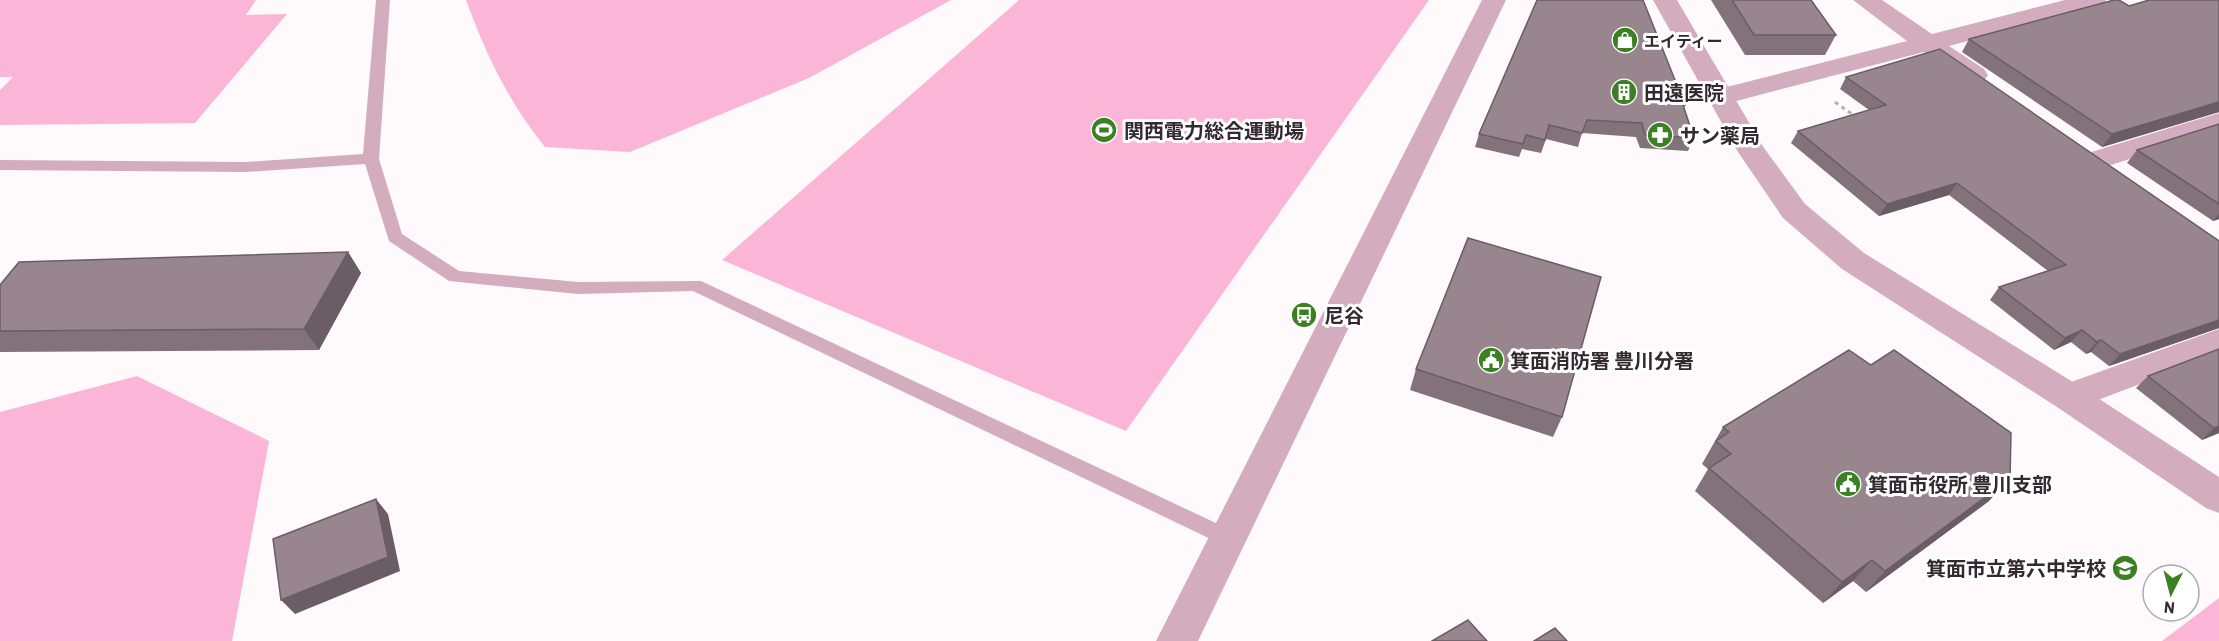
<svg xmlns="http://www.w3.org/2000/svg" width="2219" height="641" font-family="Barlow,'Noto Sans JP',sans-serif">
<style>
.green{fill:#fbb6d7}
.lines{fill:none;stroke-linecap:round;stroke-linejoin:round}
.path{stroke:#b7b1b4;stroke-width:3;stroke-dasharray:4 4;stroke-linecap:butt}
.service{fill:#d3acbe;fill-rule:evenodd}
.minor{fill:#d3acbe;fill-rule:evenodd}
.tertiary{fill:#d3acbe;fill-rule:evenodd}
.wall{fill:#837279}
.shaded-wall{fill:#6a5d63}
.building{fill:#98858d;stroke:#6a5d63;stroke-width:1.5}
.labels{text-anchor:middle;dominant-baseline:central;stroke-width:6;stroke-linejoin:round;paint-order:stroke}
.far-poi-label{font-size:16px;font-weight:bold;fill:#322a2e;stroke:#fff;text-anchor:start}
.poi-label{font-size:20px;font-weight:bold;fill:#322a2e;stroke:#fff;text-anchor:start}
</style>
<rect width="100%" height="100%" fill="#fef9fb"/>
<g class="green">
<polygon points="0,0 256,0 246,15 287,14 195,123 0,125 0,90 13,77 0,77"/>
<path d="M466,0h485l-142,78 -179,74 -85,-5c-37,-46 -59,-92 -79,-147z"/>
<polygon points="1019,0 1429,0 1126,431 722,260"/>
<polygon points="137,376 269,441 232,641 0,641 0,412"/>
<polygon points="2219,598 2219,641 2162,641"/>
</g>
<g class="lines">
<polyline class="path" points="1835,102 1856,117"/>
<polygon class="service" points="376,0 390,0 379,159 402,234 459,271 578,282 701,281 1235,532 1239,538 1235,544 1228,547 1221,544 693,291 578,294 449,281 389,241 365,164 245,172 0,170 0,160 245,162 363,154"/>
<g class="minor">
<path d="M1853,0h29l50,34 133,-34h41l-3,5 -154,41 35,23 4,6 -4,6c-22,5 -42,-17 -60,-29l-203,53 -10,-2 -4,-6 4,-6 196,-50z"/>
<polygon points="2219,113 2219,131 2098,169 2088,167 2084,160 2088,153"/>
<polygon points="2219,329 2219,354 2069,411 2057,407 2052,397 2057,387"/>
</g>
<g class="tertiary">
<polygon points="1482,0 1506,0 1198,641 1156,641"/>
<polygon points="1653,0 1677,0 1764,148 1805,204 1864,253 2081,387 2219,477 2219,513 2206,508 2057,407 1842,269 1783,218 1738,152"/>
</g>
</g>
<g class="wall">
<polygon points="1711,0 1811,0 1836,35 1825,55 1745,55"/>
<polygon points="2219,0 2219,112 2102,147 1962,52 1969,39 2129,6"/>
<polygon points="1846,77 2219,328 2109,366 2091,352 2086,354 2071,342 2054,350 1990,300 1999,287 2048,271 1949,195 1879,216 1791,143 1798,131 1869,110 1840,89"/>
<polygon points="1685,105 1684,108 1694,138 1688,151 1640,148 1636,137 1582,133 1578,147 1546,139 1541,153 1522,149 1519,157 1475,147 1479,134"/>
<polygon points="2219,124 2219,219 2213,221 2127,163 2137,150"/>
<polygon points="348,252 361,273 319,350 0,352 0,285"/>
<polygon points="2219,349 2219,433 2202,440 2136,388 2148,376"/>
<polygon points="1416,369 1562,417 1553,437 1410,390"/>
<polygon points="1723,427 1989,501 1866,592 1853,581 1823,603 1695,491 1708,469 1702,464"/>
</g>
<g class="shaded-wall">
<polygon points="2219,102 2219,112 2102,147 2112,134"/>
<polygon points="1957,183 1949,195 1879,216 1887,204"/>
<polygon points="2219,214 2219,219 2213,221"/>
<polygon points="348,252 361,273 319,350 304,329"/>
<polygon points="2219,320 2219,328 2109,366 2120,354"/>
<polygon points="2082,330 2071,342 2054,350 2065,338"/>
<polygon points="2101,340 2091,352 2086,354 2097,342"/>
<polygon points="2219,426 2219,433 2202,440 2214,428"/>
<polygon points="2010,479 1989,501 1866,592 1885,571"/>
<polygon points="376,499 388,514 400,571 295,614 281,600"/>
<polygon points="1872,560 1853,581 1823,603 1842,582"/>
</g>
<g class="building">
<polygon points="1537,0 1643,0 1685,105 1683,105 1694,138 1645,135 1642,123 1587,120 1582,133 1549,125 1545,140 1526,135 1523,144 1479,134"/>
<polygon points="1732,0 1811,0 1836,35 1754,35"/>
<polygon points="2114,0 2119,0 2129,6 2149,0 2219,0 2219,102 2112,134 1969,39"/>
<polygon points="1940,49 2219,241 2219,320 2120,354 2101,340 2097,342 2082,330 2065,338 1999,287 2066,265 1957,183 1887,204 1798,131 1886,105 1846,77"/>
<polygon points="2219,124 2219,204 2137,150"/>
<polygon points="1468,238 1601,277 1562,417 1416,369"/>
<polygon points="348,252 304,329 0,331 0,285 19,262"/>
<polygon points="2219,349 2219,426 2214,428 2148,376"/>
<polygon points="1849,350 1871,365 1894,350 2011,433 2010,479 1885,571 1872,560 1842,582 1709,468 1731,454 1716,441 1729,432 1723,427"/>
<polygon points="376,499 388,557 281,600 273,539"/>
<polygon points="1468,620 1487,641 1432,641"/>
<polygon points="1555,628 1567,641 1534,641"/>
</g>
<defs>
<g id="shop-disc" transform="scale(1.35)"><circle r="9.5" fill="#3c8024" stroke="#fff"/><path d="M-5-2.5h2.3a2.7 3.5 0 0 1 5.4 0H5L5.5 6h-11ZM-1.5-2.5h3a1.5 2.3 0 0 0-3 0Z" fill="#fff"/></g>
<g id="building-disc" transform="scale(1.35)"><circle r="9.5" fill="#3c8024" stroke="#fff"/><path d="M-4-6H4V6H1V3H-1V6H-4ZM-2.5-4.3h1.7v1.8h-1.7ZM.8-4.3h1.7v1.8H.8ZM-2.5-1h1.7V.8h-1.7ZM.8-1h1.7V.8H.8Z" fill="#fff"/></g>
<g id="stadium-disc" transform="scale(1.35)"><circle r="9.5" fill="#3c8024" stroke="#fff"/><path d="M0-5a6.5 5 0 1 0 0 10a6.5 5 0 1 0 0-10ZM-3.5-1.8h7v3.6h-7Z" fill="#fff"/></g>
<g id="pharmacy-disc" transform="scale(1.35)"><circle r="9.5" fill="#3c8024" stroke="#fff"/><path d="M-2-6h4v4h4v4h-4v4h-4v-4h-4v-4h4Z" fill="#fff"/></g>
<g id="bus-disc" transform="scale(1.35)"><circle r="9.5" fill="#3c8024" stroke="#fff"/><path d="M-5-6H5V4H4V6H2V4H-2V6H-4V4H-5ZM-3.5-4V0h7V-4ZM-3.5 1.2v1.5H-2V1.2ZM2 1.2v1.5H3.5V1.2Z" fill="#fff"/></g>
<g id="civic-disc" transform="scale(1.35)"><circle r="9.5" fill="#3c8024" stroke="#fff"/><path d="M-.6-6.5H3V-4.5H.6V-3L4-1V1h2V6H-6V1h2V-1L-.6-3ZM-1.2 2.5V6h2.4V2.5Z" fill="#fff"/></g>
<g id="school-disc" transform="scale(1.35)"><circle r="9.5" fill="#3c8024" stroke="#fff"/><path d="M0-5L7-2L0 1L-7-2ZM-4 1L0 2.5L4 1V4Q0 6-4 4Z" fill="#fff"/></g>
</defs>
<g fill-rule="evenodd">
<use href="#shop-disc" x="1625" y="40"/>
<use href="#building-disc" x="1624" y="92"/>
<use href="#stadium-disc" x="1104" y="130"/>
<use href="#pharmacy-disc" x="1660" y="135"/>
<use href="#bus-disc" x="1304" y="315"/>
<use href="#civic-disc" x="1491" y="360"/>
<use href="#civic-disc" x="1848" y="484"/>
<use href="#school-disc" x="2125" y="568"/>
</g>
<g class="labels">
<g class="far-poi-label">
<text x="1644" y="40">エイティー</text>
</g>
<g class="poi-label">
<text x="1644" y="92">田遠医院</text>
<text x="1124" y="130">関西電力総合運動場</text>
<text x="1680" y="135">サン薬局</text>
<text x="1324" y="315">尼谷</text>
<text x="1510" y="360">箕面消防署 豊川分署</text>
<text x="1868" y="484">箕面市役所 豊川支部</text>
<text x="2106" y="568" text-anchor="end">箕面市立第六中学校</text>
</g>
</g>
<g transform="translate(2171 593) rotate(186)"><circle r="28" fill="#ffffff" stroke="#adaaab" stroke-width="1.5"/>
<path d="M0-4.5L10 22L0 15L-10 22Z" fill="#3c8024"/>
<text y="-9" font-size="16" font-weight="bold" text-anchor="middle" fill="#322a2e">N</text>
</g>
</svg>
